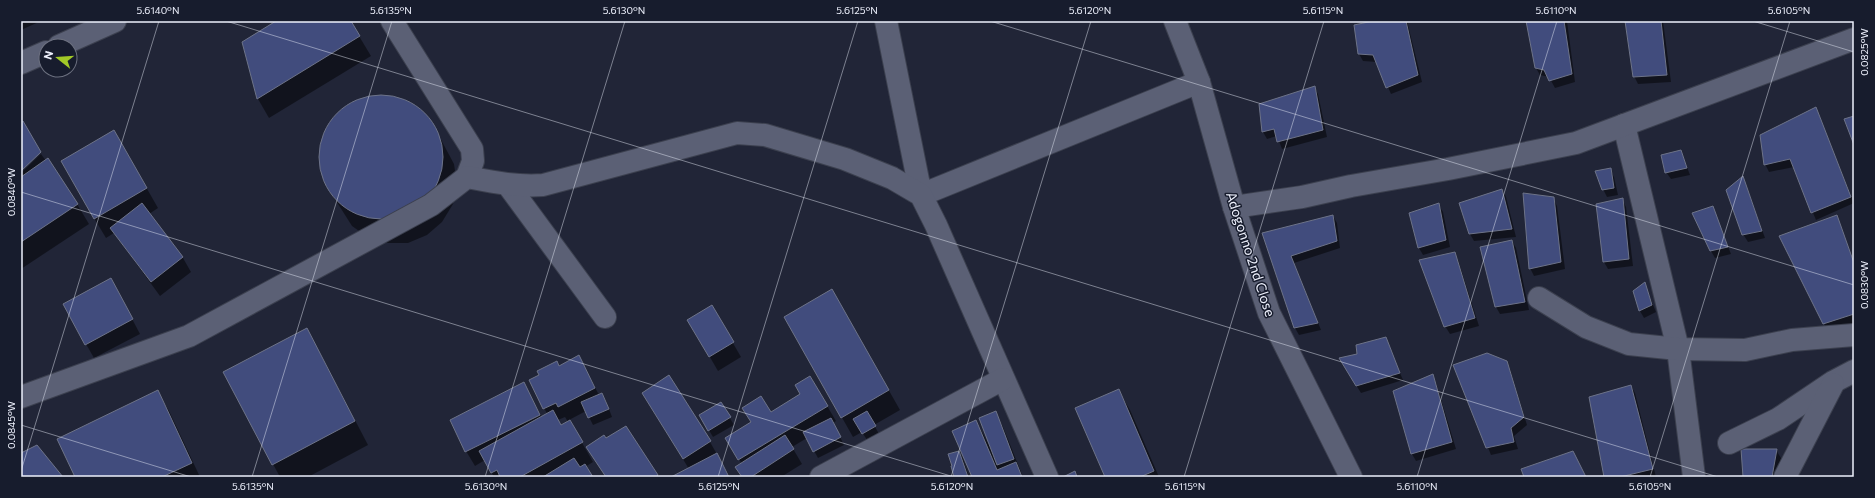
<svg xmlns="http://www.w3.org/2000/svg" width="1875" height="498" font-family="Commissioner,sans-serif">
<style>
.shadow{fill:#0007;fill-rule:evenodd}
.building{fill:#414c7d;stroke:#6d7388}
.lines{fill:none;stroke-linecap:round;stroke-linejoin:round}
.minor-casing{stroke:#3c404f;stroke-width:24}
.minor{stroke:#5b6075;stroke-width:22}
.ticks{fill:none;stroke:#eef1fd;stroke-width:1;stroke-opacity:0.45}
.labels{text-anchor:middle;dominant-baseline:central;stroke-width:3;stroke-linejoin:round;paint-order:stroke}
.street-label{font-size:14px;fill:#eef1fd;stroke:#171c2d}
.neatline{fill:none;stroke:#eef1fd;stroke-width:1.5}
.ticks-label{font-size:10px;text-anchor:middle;fill:#eef1fd}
</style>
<rect width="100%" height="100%" fill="#212537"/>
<g class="shadow">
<polygon points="21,21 41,21 21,30"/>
<polygon points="278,21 350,21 371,56 269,118 258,99 243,43"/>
<polygon points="1378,21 1407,21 1422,82 1391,94 1377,62 1363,61 1359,54"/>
<polygon points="1527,21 1567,21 1575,82 1555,88 1549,77 1540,75 1536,68"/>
<polygon points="1626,21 1663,21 1671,82 1638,84 1634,76"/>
<polygon points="1314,87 1318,94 1327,137 1282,149 1277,136 1267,139 1263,132 1260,105"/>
<polygon points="378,96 398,98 416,107 431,121 454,164 457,184 453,204 442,222 427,235 408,243 388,243 369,238 352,226 326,185 320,166 321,146 328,127 341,111 358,101"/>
<polygon points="1816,108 1854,203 1816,220 1794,167 1769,172 1765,164"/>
<polygon points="114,131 158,208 149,214 183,258 191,272 160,296 114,233 106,238 94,218"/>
<polygon points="1681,151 1690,175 1671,179 1666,172"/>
<polygon points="41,154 77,204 89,224 21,269 21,173"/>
<polygon points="1610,170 1614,177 1618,195 1607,197 1603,189"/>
<polygon points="1742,178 1746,185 1765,238 1748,242 1743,234"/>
<polygon points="1502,190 1506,197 1516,237 1474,241 1470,234"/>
<polygon points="1553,198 1557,206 1565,269 1534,276 1530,268"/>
<polygon points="1622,199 1626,207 1633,266 1608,269 1604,262 1597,205"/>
<polygon points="1438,204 1443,212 1450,247 1423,255 1419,248"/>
<polygon points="1712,207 1731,254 1715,258 1711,251"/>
<polygon points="1333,216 1337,223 1340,248 1294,263 1321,330 1299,335 1295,328 1263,234"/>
<polygon points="1836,216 1854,261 1854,323 1828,331 1781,237"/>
<polygon points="1512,241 1516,248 1529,310 1500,314 1496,307 1481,248"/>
<polygon points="1454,253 1458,260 1479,326 1450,334 1445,326"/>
<polygon points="1644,283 1656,312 1644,318 1640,311 1634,291"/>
<polygon points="832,290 900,410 874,425 879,434 867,440 862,432 853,437 785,317"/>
<polygon points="119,294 140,334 94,358 86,344"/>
<polygon points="712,307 741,357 718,371 689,321"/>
<polygon points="1385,338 1403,380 1361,393 1340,359 1358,354"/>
<polygon points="320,353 368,445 308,477 280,477 273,464"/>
<path d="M579,357l20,38 3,-1 4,7 6,16 -19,8 -7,-14 -17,9 24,42 -8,5 6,10h-97l-9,-17 -10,6 -9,-15 58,-67 18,34 6,-3 -4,-7 15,-41zM565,417l3,5 -7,4 -3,-6z"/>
<polygon points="1506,362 1510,369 1527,425 1514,436 1518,449 1491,455 1455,365"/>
<polygon points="669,376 710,442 730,477 673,477 689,469 651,407"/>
<polygon points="1432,376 1436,383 1456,449 1416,461 1412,454 1394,391"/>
<polygon points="810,377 836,421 833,423 844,445 818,458 807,438 792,447 802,464 781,477 742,477 742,464 726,438 802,395"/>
<polygon points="1631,386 1635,393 1656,477 1605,477"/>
<polygon points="1118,390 1130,410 1159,477 1106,477"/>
<polygon points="157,391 169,411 200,477 76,477"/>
<polygon points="721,403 734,425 713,437 700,415"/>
<polygon points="995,412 1003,427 1023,477 973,477 976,421 988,443"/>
<polygon points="1776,450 1781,458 1777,477 1744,477"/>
<polygon points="959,452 963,459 969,477 956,477"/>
</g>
<g class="building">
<polygon points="276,21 351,21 360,36 257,99 242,42"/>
<polygon points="1373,21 1406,21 1418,75 1386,88 1373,55 1358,54 1354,25"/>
<polygon points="1526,21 1564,21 1572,74 1549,81 1544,70 1535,68"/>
<polygon points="1625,21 1661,21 1667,75 1633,77"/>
<polygon points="1315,86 1323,130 1277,142 1274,129 1262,132 1259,104"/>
<circle cx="381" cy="157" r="62"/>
<polygon points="1816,107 1851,197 1811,213 1790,159 1764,165 1760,135"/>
<polygon points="1854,116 1854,145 1844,119"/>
<polygon points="23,121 41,152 21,171 21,122"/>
<polygon points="114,130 147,188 94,219 61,161"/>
<polygon points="1681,150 1687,168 1665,173 1661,155"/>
<polygon points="48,158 78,204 21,242 21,177"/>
<polygon points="1611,168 1614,188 1602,190 1595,171"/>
<polygon points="1743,176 1762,231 1742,235 1726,190"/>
<polygon points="1502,189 1512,229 1469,234 1459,203"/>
<polygon points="1523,193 1554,197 1561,262 1529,269"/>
<polygon points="1623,198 1629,259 1603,262 1596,204"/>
<polygon points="142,203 183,257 151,282 110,228"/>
<polygon points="1439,203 1446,240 1418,248 1409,213"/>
<polygon points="1713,206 1728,247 1710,251 1692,213"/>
<polygon points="1333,215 1337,241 1291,256 1318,323 1294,328 1262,233"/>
<polygon points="1837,215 1854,263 1854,314 1823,324 1779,236"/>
<polygon points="1512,240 1525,302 1495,307 1480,247"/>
<polygon points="1455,252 1475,318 1444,327 1419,260"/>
<polygon points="111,278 133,319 85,345 63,304"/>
<polygon points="1645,282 1652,305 1639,311 1633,291"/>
<polygon points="832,289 889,390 841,418 784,317"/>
<polygon points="712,305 734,342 709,357 687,320"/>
<polygon points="307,328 355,421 272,465 223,372"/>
<polygon points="1386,337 1400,373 1356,386 1339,358 1357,354 1356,345"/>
<polygon points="1487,353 1507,361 1524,417 1511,428 1514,442 1486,448 1453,365"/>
<polygon points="579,355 595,388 558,407 556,403 543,409 529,380 539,375 537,371 557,361 559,366"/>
<polygon points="1433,374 1452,442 1411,454 1393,391"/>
<polygon points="669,375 711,441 683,459 642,393"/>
<polygon points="810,376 828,406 738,460 725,438 751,422 742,408 761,396 771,412 800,394 795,385"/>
<polygon points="524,382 540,415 465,452 450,420"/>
<polygon points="1631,385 1653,469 1620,477 1604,477 1589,397"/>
<polygon points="1119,389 1154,471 1140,477 1105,477 1075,408"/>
<polygon points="158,390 192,463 162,477 75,477 57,439"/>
<polygon points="602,393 609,409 588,418 581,402"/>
<polygon points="721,402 731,417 708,431 699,415"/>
<polygon points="553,410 561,425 570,420 583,442 520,477 500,477 497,470 491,473 479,451"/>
<polygon points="867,411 876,426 862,434 853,419"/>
<polygon points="996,411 1014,459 997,465 979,418"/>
<polygon points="831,418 841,437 813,452 803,432"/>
<polygon points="976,420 997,470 1016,462 1022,477 972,477 952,431"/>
<polygon points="626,426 658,475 656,477 606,477 586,447 604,435 606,438"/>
<polygon points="785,435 794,449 751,477 742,477 735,467"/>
<polygon points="37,445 63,477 21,477 21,453"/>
<polygon points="1741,449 1777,449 1772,477 1743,477"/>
<polygon points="959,451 968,477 954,477 951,466 952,466 948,454"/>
<polygon points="1573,451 1586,477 1524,477 1521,469"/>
<polygon points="717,453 729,477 671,477"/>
<polygon points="574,458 580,467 585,464 593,477 543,477"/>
<polygon points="1075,471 1077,477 1063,477"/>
</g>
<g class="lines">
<g class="minor-casing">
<g id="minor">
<polyline points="392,21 472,149 473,161 467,177"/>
<polyline points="886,21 921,195 1199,82"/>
<polyline points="1175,21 1199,82 1234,207 1269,313 1351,477"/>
<polyline points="59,46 115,21"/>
<polyline points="21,63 46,52"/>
<polyline points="1624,125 1678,349 1694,477"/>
<polyline points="508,185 605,317"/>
<polyline points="1234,207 1302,197 1351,186 1448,169 1576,143 1854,39"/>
<polyline points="1539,298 1586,327 1629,344 1678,349 1745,350 1792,340 1854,335"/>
<path d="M21,397l168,-61 242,-131 36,-28c26,5 50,10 76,8l194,-52 28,2 80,24 47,19 29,17 15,30 111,252"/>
<polyline points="1729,443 1778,419 1833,382 1854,371"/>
<polyline points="821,477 1003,379"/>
<polyline points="1785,477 1833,384"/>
</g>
</g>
<use href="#minor" class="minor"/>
</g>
<path class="ticks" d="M226,21l1492,456M990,21l864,264M1753,21l101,31M21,192l933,285M21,425l170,52M21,471l138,-450M252,477l140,-456M485,477l140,-456M718,477l140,-456M951,477l140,-456M1184,477l140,-456M1417,477l140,-456M1650,477l140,-456"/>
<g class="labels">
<g class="street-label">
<text transform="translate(1251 254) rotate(72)">Adogonno 2nd Close</text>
</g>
</g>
<rect width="1875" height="498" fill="none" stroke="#171c2d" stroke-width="44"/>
<g transform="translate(58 58) rotate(287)"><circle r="19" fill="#171c2d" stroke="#6d7180"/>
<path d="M0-3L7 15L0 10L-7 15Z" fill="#a2c927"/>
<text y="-6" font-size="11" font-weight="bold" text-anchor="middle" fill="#eef1fd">N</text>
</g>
<rect x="22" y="22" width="1831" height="454" class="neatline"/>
<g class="ticks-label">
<text x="158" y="14">5.6140°N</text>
<text x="391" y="14">5.6135°N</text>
<text x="624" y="14">5.6130°N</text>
<text x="857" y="14">5.6125°N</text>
<text x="1090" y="14">5.6120°N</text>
<text x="1323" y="14">5.6115°N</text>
<text x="1556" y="14">5.6110°N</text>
<text x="1789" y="14">5.6105°N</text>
<text transform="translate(1864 52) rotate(-90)" y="4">0.0825°W</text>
<text transform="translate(11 192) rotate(-90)" y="4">0.0840°W</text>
<text transform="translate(1864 285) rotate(-90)" y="4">0.0830°W</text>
<text transform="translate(11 425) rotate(-90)" y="4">0.0845°W</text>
<text x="253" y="490">5.6135°N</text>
<text x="486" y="490">5.6130°N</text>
<text x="719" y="490">5.6125°N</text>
<text x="952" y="490">5.6120°N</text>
<text x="1185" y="490">5.6115°N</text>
<text x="1417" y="490">5.6110°N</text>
<text x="1650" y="490">5.6105°N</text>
</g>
</svg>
